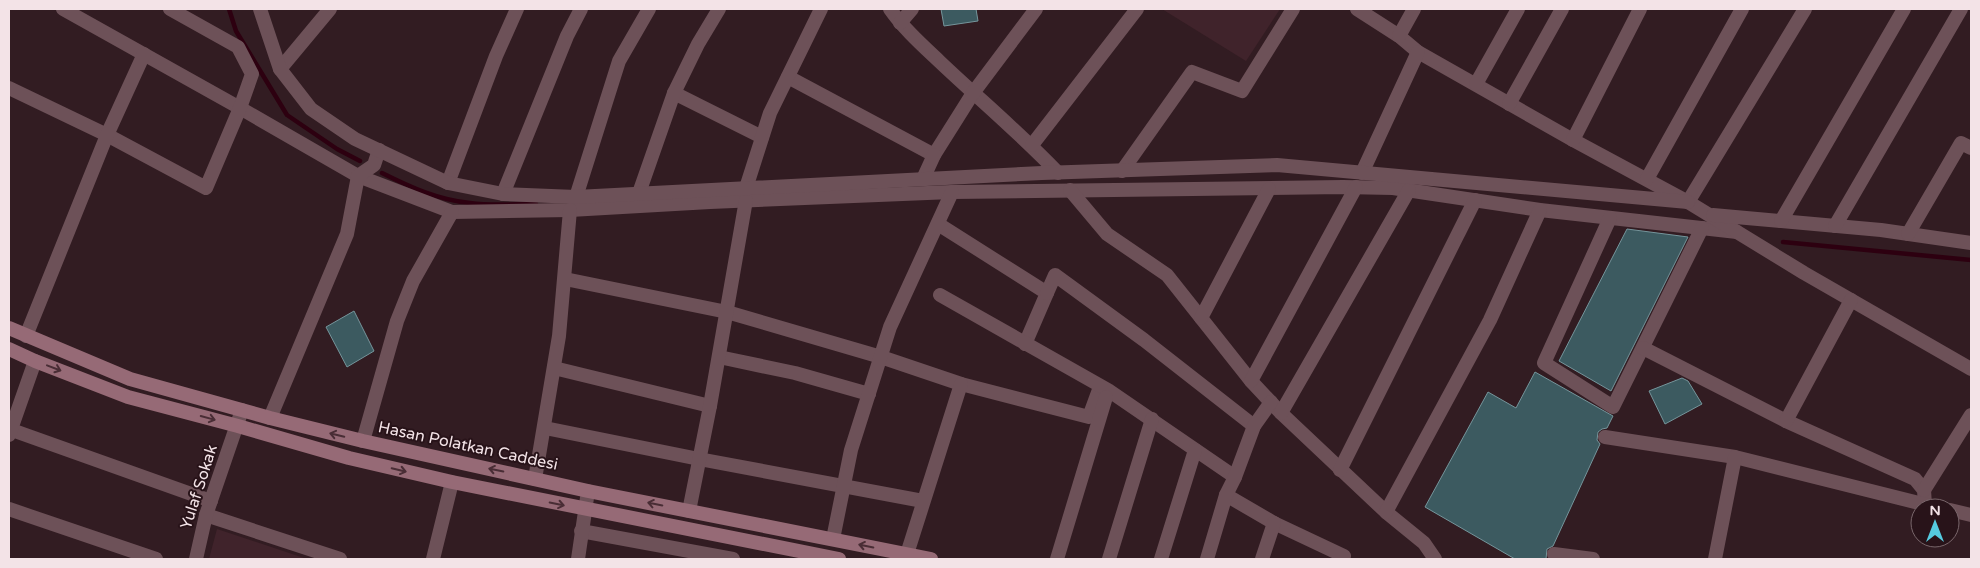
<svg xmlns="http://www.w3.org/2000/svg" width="1980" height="568" font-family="'Varela Round',sans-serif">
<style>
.built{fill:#40232b}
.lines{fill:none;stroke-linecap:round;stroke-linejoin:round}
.stream{stroke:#2d0010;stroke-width:4.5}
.building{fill:#3c5a60;stroke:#75959b}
.minor{stroke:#6d5158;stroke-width:14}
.tertiary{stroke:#6d5158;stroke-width:14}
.secondary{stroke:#966a76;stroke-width:14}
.oneway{stroke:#492d35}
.labels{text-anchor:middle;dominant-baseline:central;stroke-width:4;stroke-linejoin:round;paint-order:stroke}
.street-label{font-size:16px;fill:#f3e3e7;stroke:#281319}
</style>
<rect width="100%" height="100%" fill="#321c22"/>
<g class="built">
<polygon points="1162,9 1280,9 1246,61"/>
<polygon points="217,529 307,559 209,559"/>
</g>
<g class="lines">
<g class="stream">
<polyline points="229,9 236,31 287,115 337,149 360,161"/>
<path d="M382,173c28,14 56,27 88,30 21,3 44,1 66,1"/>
<polyline points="1783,242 1971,260"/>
</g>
</g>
<g class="building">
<polygon points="941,9 976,9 978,21 944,26"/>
<polygon points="1627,229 1688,237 1611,391 1559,361"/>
<polygon points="354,311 374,351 347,367 326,327"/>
<polygon points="1535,372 1613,416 1607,428 1602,429 1598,432 1597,440 1600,444 1553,546 1547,549 1546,559 1515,559 1425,507 1488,392 1516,408"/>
<polygon points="1682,378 1688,381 1702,404 1665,424 1649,391"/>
</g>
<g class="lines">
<g class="minor">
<polyline points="63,9 240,108 358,176 452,212 570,210 710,202 952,192 1343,187 1393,188 1540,210 1737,232"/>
<path d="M890,9c14,20 32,36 50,53 39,37 81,72 118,111"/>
<polyline points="1357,9 1399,36 1418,52 1573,140 1688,202 1804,273 1971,369"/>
<polyline points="900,23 912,9"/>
<polyline points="1399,36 1414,9"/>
<polyline points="280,69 330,9"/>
<polyline points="788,77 934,155 973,93 1036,9"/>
<polyline points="1476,84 1518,9"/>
<polyline points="9,88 107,135 206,188 240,108 252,74 238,47 170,9"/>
<polyline points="674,93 762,137"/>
<polyline points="1509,104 1562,9"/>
<polyline points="1573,140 1640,9"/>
<polyline points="1032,145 1137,9"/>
<polyline points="1122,171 1192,72 1242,91 1293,9"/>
<polyline points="1362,173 1418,52"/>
<polyline points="923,179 934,155"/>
<polyline points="1647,179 1742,9"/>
<polyline points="448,183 496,56 517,9"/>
<polyline points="746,188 770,113 821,9"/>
<polyline points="1070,190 1107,234 1167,275 1251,381 1281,413 1386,512 1424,543 1435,559"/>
<polyline points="639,193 674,93 698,44 719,9"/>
<polyline points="503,194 567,36 581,9"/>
<polyline points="576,197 619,61 649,9"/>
<polyline points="1688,202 1805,9"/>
<polyline points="1713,215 1881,230 1971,243"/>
<polyline points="1610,218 1544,363 1613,407 1702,228"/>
<polyline points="1781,221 1904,9"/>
<polyline points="938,224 1047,293 1025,344"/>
<polyline points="1835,226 1961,9"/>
<polyline points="1908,234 1961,143 1971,148"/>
<polyline points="565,279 727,312 881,357 961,384 1089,417 1100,387"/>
<polyline points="1047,293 1055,275 1144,340 1254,426"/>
<polyline points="940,295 1108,390 1235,477"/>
<polyline points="1201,318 1269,189"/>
<polyline points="26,336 107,135 144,54"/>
<polyline points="1643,348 1786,421 1915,479 1924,490 1925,505"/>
<polyline points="719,357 795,373 869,394"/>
<polyline points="554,368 710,406"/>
<polyline points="1251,381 1356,187"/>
<polyline points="1281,413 1409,190"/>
<polyline points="270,418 347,234 358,176 374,165 379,150"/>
<polyline points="1786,421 1851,300"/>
<polyline points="545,428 699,459 923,501"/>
<polyline points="9,429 211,501"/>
<polyline points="9,435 35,361"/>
<polyline points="1605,437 1735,457 1939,508"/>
<polyline points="363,441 397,321 413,281 452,212"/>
<polyline points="1340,470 1475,200"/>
<polyline points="535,479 559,336 570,210"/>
<polyline points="1924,490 1971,415"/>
<polyline points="1226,495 1274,523 1344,556 1343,559"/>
<polyline points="9,509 156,559"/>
<polyline points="1950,510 1971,515"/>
<polyline points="689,511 710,406 746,200"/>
<polyline points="1386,512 1490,320 1540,210"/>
<polyline points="206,515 340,559"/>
<polyline points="581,531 733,559"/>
<polyline points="833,539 851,450 890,327 952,192"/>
<polyline points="907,554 961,384"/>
<polyline points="1554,554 1593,559"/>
<polyline points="196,559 206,515 242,410"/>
<polyline points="433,559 452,482"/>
<polyline points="578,559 588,491"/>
<polyline points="1057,559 1106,397"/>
<polyline points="1109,559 1152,419"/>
<polyline points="1161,559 1195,450"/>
<polyline points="1207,559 1226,495 1235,477 1254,426 1271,402"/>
<polyline points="1262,559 1274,523"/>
<polyline points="1715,559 1735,457"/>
</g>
<polyline class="tertiary" points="260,9 280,69 311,109 355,139 448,183 503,194 576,197 1042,173 1277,165 1688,202"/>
<g class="secondary">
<polyline points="9,328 130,379 270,418 363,441 588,491 931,559"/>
<polyline points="9,349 35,361 128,397 238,426 349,458 452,482 839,559"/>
</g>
</g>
<defs><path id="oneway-shaft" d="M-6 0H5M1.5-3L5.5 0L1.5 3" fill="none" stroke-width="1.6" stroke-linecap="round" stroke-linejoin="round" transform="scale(1.25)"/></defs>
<g class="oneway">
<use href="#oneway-shaft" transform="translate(54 368) rotate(21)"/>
<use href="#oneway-shaft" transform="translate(208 418) rotate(15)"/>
<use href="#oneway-shaft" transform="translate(337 435) rotate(-166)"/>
<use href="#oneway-shaft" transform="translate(399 470) rotate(13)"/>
<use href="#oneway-shaft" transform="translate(496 470) rotate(-168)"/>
<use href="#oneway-shaft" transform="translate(557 504) rotate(12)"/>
<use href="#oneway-shaft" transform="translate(655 504) rotate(-169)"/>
<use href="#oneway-shaft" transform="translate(866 546) rotate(-168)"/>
</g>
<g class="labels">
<g class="street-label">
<text transform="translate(468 446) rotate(12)">Hasan Polatkan Caddesi</text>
<text transform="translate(199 487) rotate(-72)">Yulaf Sokak</text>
</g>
</g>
<rect width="1980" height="568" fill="none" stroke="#f3e3e7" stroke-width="20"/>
<g transform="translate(1935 523)"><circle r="24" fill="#281319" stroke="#79666b"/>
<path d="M0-4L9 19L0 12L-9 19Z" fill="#55cadf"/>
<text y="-8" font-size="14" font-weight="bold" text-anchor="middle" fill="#f3e3e7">N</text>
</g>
</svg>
